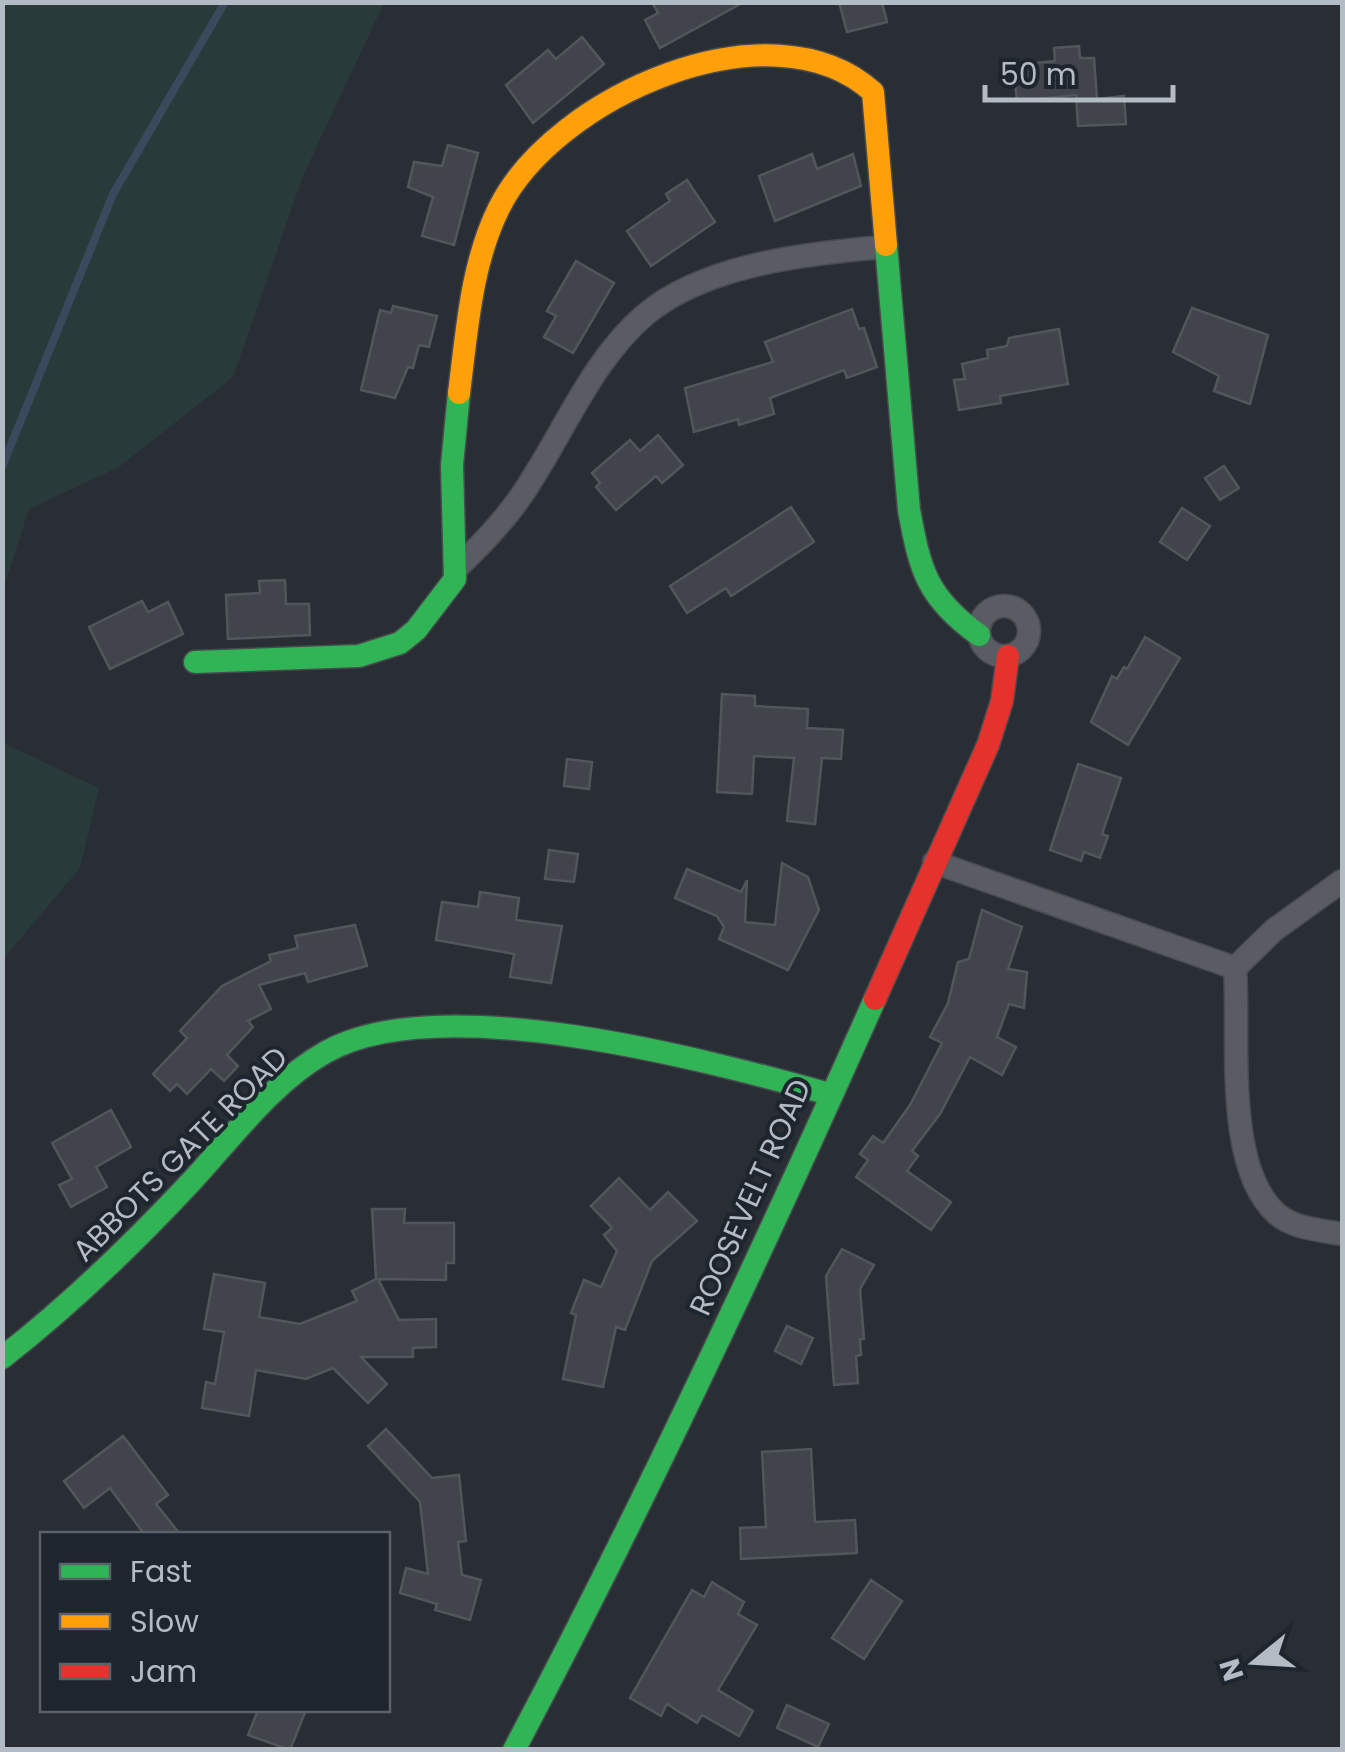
<svg xmlns="http://www.w3.org/2000/svg" width="1345" height="1752" font-family="Poppins,sans-serif">
<style>
.green{fill:#293a3b}
.lines{fill:none;stroke-linecap:round;stroke-linejoin:round}
.stream{stroke:#3a495c;stroke-width:8}
.building{fill:#41454b;stroke:#51565b;stroke-width:2.5}
.street-casing{stroke:#474a4f;stroke-width:25}
.fast-casing{stroke:#474a4f;stroke-width:25}
.slow-casing{stroke:#474a4f;stroke-width:25}
.jam-casing{stroke:#474a4f;stroke-width:25}
.street{stroke:#595c62;stroke-width:22}
.fast{stroke:#30b455;stroke-width:22}
.slow{stroke:#ff9f0a;stroke-width:22}
.jam{stroke:#e5322d;stroke-width:22}
.labels{text-anchor:middle;dominant-baseline:central;stroke-width:8;stroke-linejoin:round;paint-order:stroke}
.street-label{font-size:30px;fill:#b3bbc5;stroke:#1d252e}
</style>
<rect width="100%" height="100%" fill="#292e34"/>
<g class="green">
<polygon points="3,2 384,3 303,176 233,377 119,467 29,509 3,590"/>
<polygon points="3,743 99,788 80,868 3,959"/>
</g>
<g class="lines">
<polyline class="stream" points="2,467 113,194 225,2"/>
</g>
<g class="building">
<polygon points="652,2 744,2 660,48 645,20 658,13"/>
<polygon points="839,2 882,2 887,22 847,32"/>
<polygon points="582,37 604,64 533,123 506,85 548,50 556,59"/>
<polygon points="1079,46 1080,58 1094,58 1097,99 1124,96 1126,124 1078,126 1076,95 1017,101 1013,65 1055,61 1054,48"/>
<polygon points="448,145 478,153 454,245 422,236 433,197 408,187 414,162 442,166"/>
<polygon points="812,154 817,169 853,154 861,186 775,221 759,176"/>
<polygon points="687,180 715,222 651,266 627,231 670,201 666,194"/>
<polygon points="576,261 614,283 573,353 544,337 556,316 547,311"/>
<polygon points="393,306 437,316 429,347 419,345 413,368 408,367 395,398 361,390 380,310 391,313"/>
<polygon points="1192,308 1268,335 1250,404 1214,391 1219,376 1173,352"/>
<polygon points="852,309 859,329 864,328 877,367 847,378 844,370 770,398 774,414 739,425 738,419 694,432 685,388 773,362 765,342"/>
<polygon points="1059,329 1068,384 1000,396 1001,403 959,410 954,380 965,379 962,364 988,358 987,350 1007,346 1009,338"/>
<polygon points="658,435 683,465 662,483 656,476 616,510 596,487 600,483 592,473 630,440 640,451"/>
<polygon points="1224,466 1239,488 1220,500 1205,478"/>
<polygon points="791,507 814,542 731,596 726,588 687,613 670,586"/>
<polygon points="1182,508 1210,526 1187,560 1160,542"/>
<polygon points="285,580 286,604 309,604 310,635 228,639 226,595 260,593 259,581"/>
<polygon points="142,601 148,612 168,602 183,634 110,669 89,627"/>
<polygon points="1145,637 1180,658 1128,745 1091,722 1112,676 1117,679 1124,667 1127,669"/>
<polygon points="722,694 755,696 755,706 808,709 807,728 843,730 841,759 822,758 815,824 787,821 794,758 754,756 752,794 717,792"/>
<polygon points="567,759 592,762 589,789 564,786"/>
<polygon points="1078,764 1121,778 1102,834 1108,836 1100,858 1084,852 1081,861 1050,850"/>
<polygon points="549,850 578,854 574,882 545,879"/>
<polygon points="782,863 808,877 819,910 788,970 719,939 724,927 717,916 675,898 687,869 741,892 747,880 745,922 775,925"/>
<polygon points="480,892 519,898 516,920 562,926 551,983 510,977 514,954 436,940 442,902 478,907"/>
<polygon points="982,910 1022,927 1008,969 1027,972 1024,1008 1009,1004 997,1037 1016,1047 1002,1075 970,1057 940,1114 912,1151 918,1156 907,1171 951,1202 931,1230 856,1177 868,1160 860,1154 873,1136 883,1143 910,1105 942,1043 930,1037 948,1003 958,962 969,959"/>
<polygon points="355,925 367,966 308,982 305,973 259,985 271,1009 248,1021 253,1027 227,1055 238,1066 224,1081 211,1069 187,1094 177,1084 170,1091 153,1074 187,1038 180,1031 222,986 271,961 269,955 298,948 295,936"/>
<polygon points="111,1110 131,1147 96,1167 107,1187 71,1207 59,1185 72,1179 52,1143"/>
<polygon points="619,1178 650,1210 668,1192 697,1221 652,1261 625,1330 616,1327 603,1387 563,1379 576,1315 571,1313 584,1280 601,1287 617,1251 604,1235 612,1228 591,1206"/>
<polygon points="372,1209 405,1209 404,1223 454,1223 454,1263 446,1263 446,1280 378,1279 399,1320 436,1319 436,1347 413,1348 413,1357 361,1357 387,1384 368,1403 333,1368 306,1379 256,1370 249,1416 202,1408 206,1382 215,1384 224,1332 204,1329 214,1274 265,1283 259,1317 300,1324 357,1301 352,1291 376,1279"/>
<polygon points="842,1249 874,1265 860,1289 864,1339 860,1339 861,1355 856,1356 858,1383 834,1385 826,1276"/>
<polygon points="787,1326 813,1338 801,1364 775,1351"/>
<polygon points="386,1429 432,1478 459,1475 466,1541 458,1542 462,1575 481,1580 470,1620 435,1610 437,1604 400,1593 406,1568 428,1574 420,1502 368,1446"/>
<polygon points="123,1436 168,1495 156,1504 180,1534 144,1534 110,1488 84,1508 64,1481"/>
<polygon points="811,1449 815,1522 855,1520 857,1553 741,1559 740,1528 766,1527 762,1452"/>
<polygon points="871,1580 902,1601 864,1659 832,1638"/>
<polygon points="712,1582 744,1602 738,1614 757,1625 718,1690 753,1711 739,1736 702,1715 697,1723 667,1704 661,1716 630,1698 692,1590 704,1597"/>
<polygon points="787,1705 829,1724 818,1747 777,1728"/>
<polygon points="258,1710 306,1710 290,1750 248,1735"/>
</g>
<g class="lines">
<g class="street-casing">
<g id="street">
<path d="M456,569c30,-29 57,-57 78,-93 34,-54 62,-120 112,-162 60,-50 164,-61 239,-67"/>
<circle cx="1004" cy="631" r="25"/>
<path d="M934,862l301,106c5,66 -12,199 42,246 17,15 44,16 65,20"/>
<polyline points="1235,968 1274,930 1342,881"/>
</g>
</g>
<g class="fast-casing">
<g id="fast">
<path d="M886,245l23,265c11,60 18,88 70,125"/>
<polyline points="195,662 359,656 400,643 416,630 455,579 452,465 459,393"/>
<path d="M2,1358c68,-53 129,-112 188,-175 41,-44 82,-101 136,-131 114,-64 380,8 503,42"/>
<path d="M514,1750c130,-245 248,-497 361,-751"/>
</g>
</g>
<g class="slow-casing">
<path id="slow" d="M459,393c8,-62 12,-129 40,-185 55,-111 272,-208 374,-116l13,153"/>
</g>
<g class="jam-casing">
<polyline id="jam" points="875,999 988,745 1002,701 1008,656"/>
</g>
<use href="#street" class="street"/>
<use href="#fast" class="fast"/>
<use href="#slow" class="slow"/>
<use href="#jam" class="jam"/>
</g>
<g class="labels">
<g class="street-label">
<text transform="translate(180 1154) rotate(-45)">ABBOTS GATE ROAD</text>
<text transform="translate(750 1197) rotate(-66)">ROOSEVELT ROAD</text>
</g>
</g>
<rect width="1345" height="1752" fill="none" stroke="#b3bbc5" stroke-width="10"/>
<rect x="40" y="1532" width="350" height="180" fill="#1d252e" stroke="#59616a" stroke-width="2.5"/>
<rect x="60" y="1564" width="50" height="15" fill="#30b455" stroke="#59616a" stroke-width="2.5"/>
<text x="130" y="1582" font-size="30" fill="#b3bbc5">Fast</text>
<rect x="60" y="1614" width="50" height="15" fill="#ff9f0a" stroke="#59616a" stroke-width="2.5"/>
<text x="130" y="1632" font-size="30" fill="#b3bbc5">Slow</text>
<rect x="60" y="1664" width="50" height="15" fill="#e5322d" stroke="#59616a" stroke-width="2.5"/>
<text x="130" y="1682" font-size="30" fill="#b3bbc5">Jam</text>
<g transform="translate(1255 1662) rotate(252)" stroke="#1d252e" stroke-width="8" paint-order="stroke">
<path d="M0-8L18 38L0 25L-18 38Z" fill="#b3bbc5"/>
<text y="-15" font-size="28" font-weight="bold" text-anchor="middle" fill="#b3bbc5">N</text>
</g>
<path d="M985 85v15h188v-15" fill="none" stroke="#b3bbc5" stroke-width="5"/>
<text x="1000" y="85" font-size="30" fill="#b3bbc5" stroke="#1d252e" stroke-width="8" paint-order="stroke">50 m</text>
</svg>
